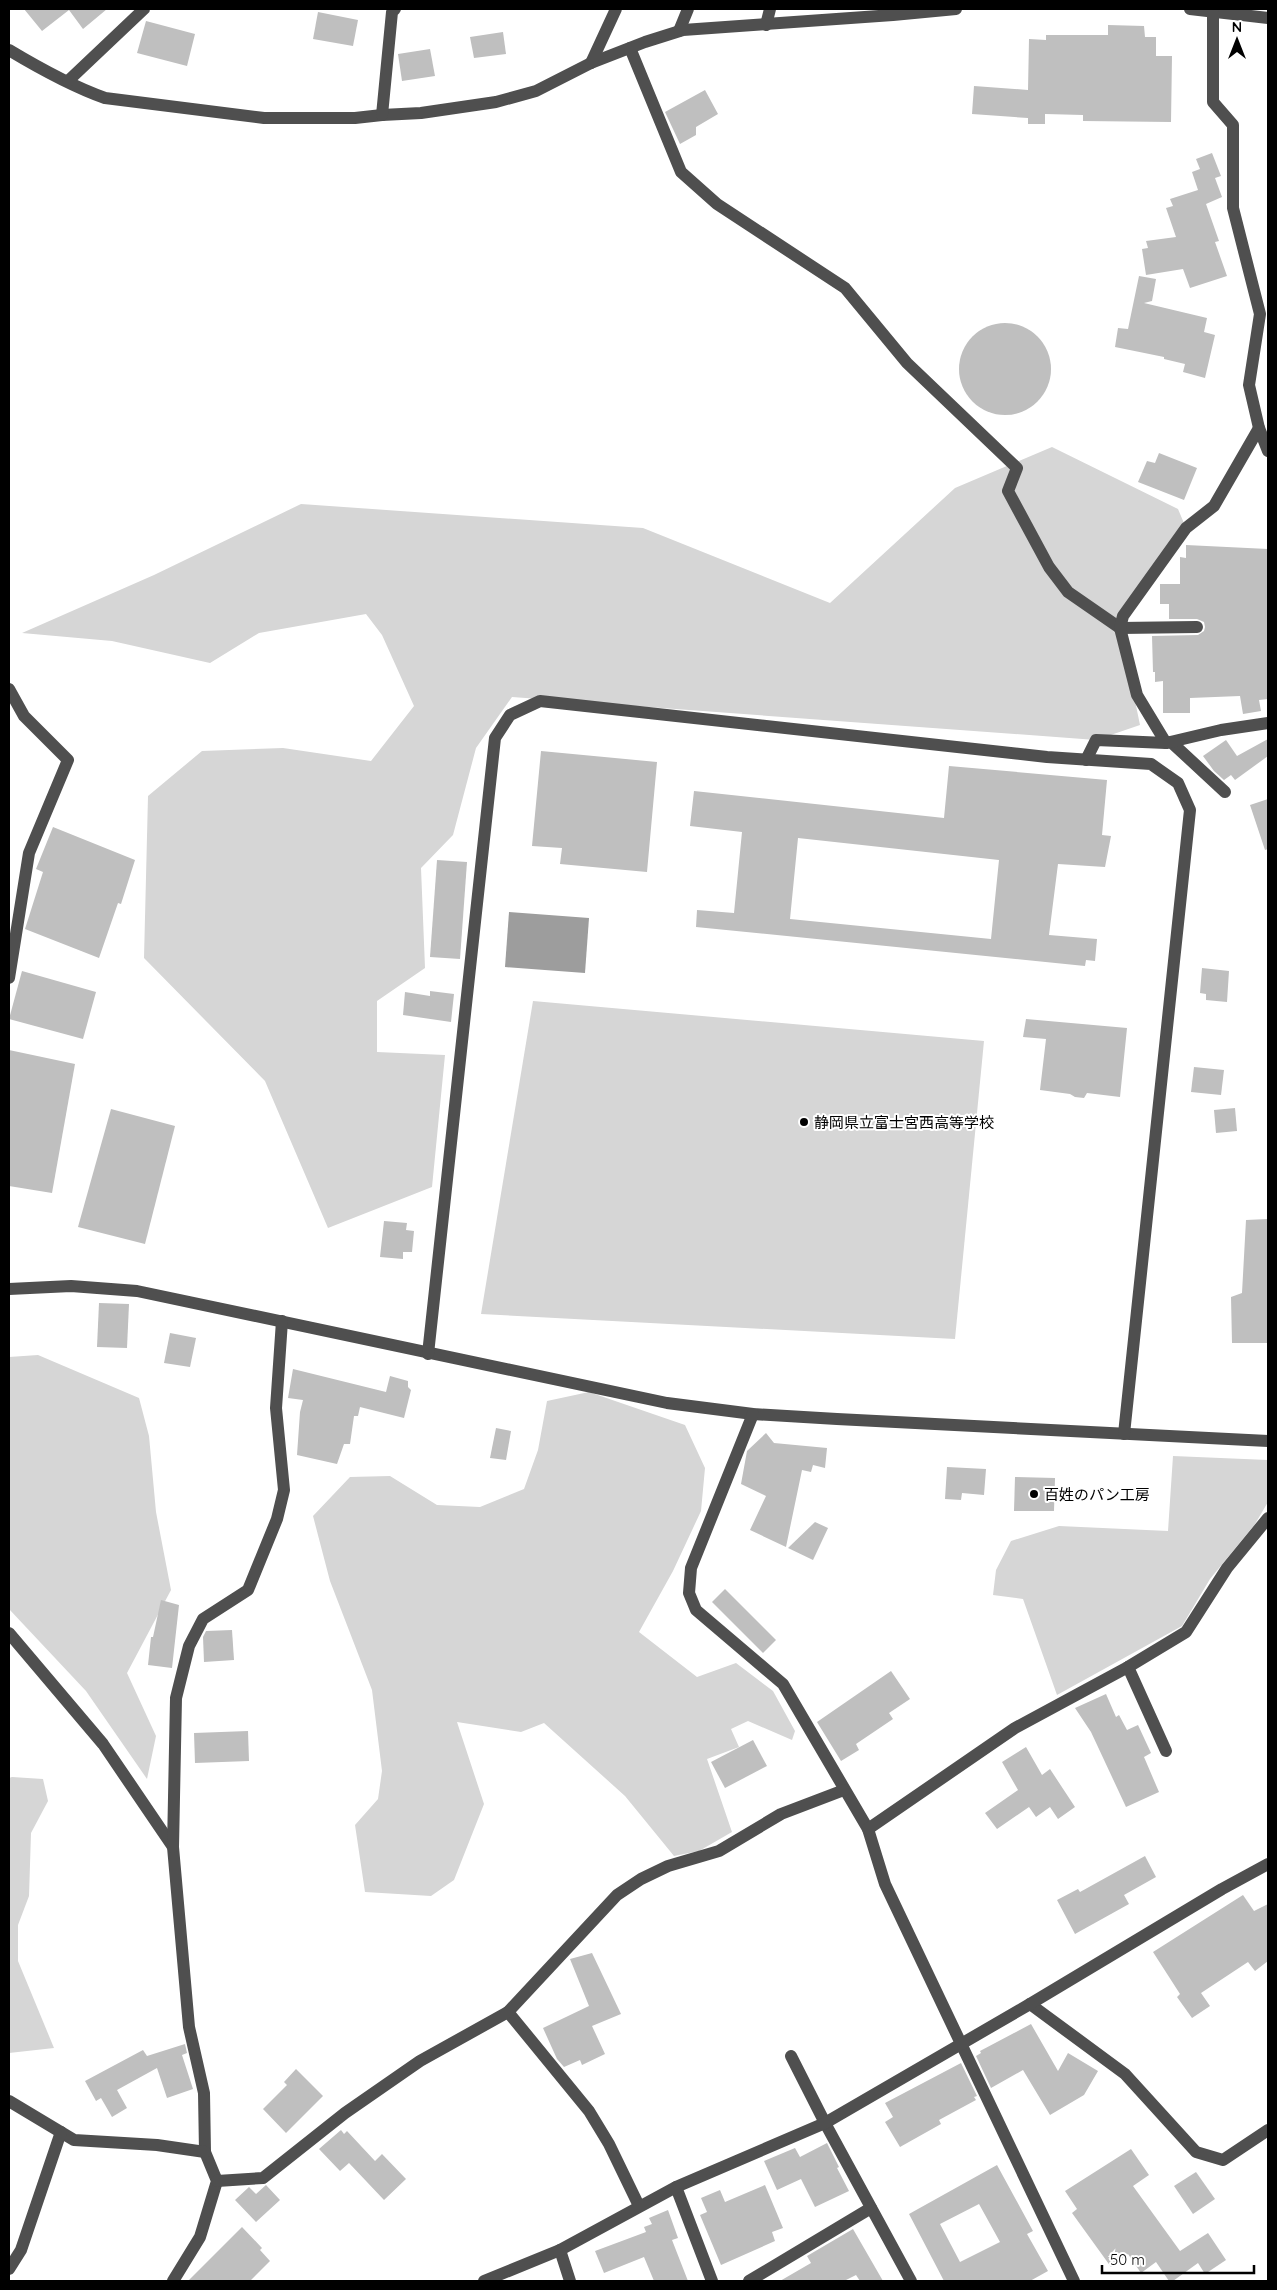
<svg xmlns="http://www.w3.org/2000/svg" width="1277" height="2290" font-family="Quicksand,'Noto Sans JP',sans-serif">
<style>
.green{fill:#d6d6d6}
.water{fill:#9d9d9d}
.building{fill:#bfbfbf;fill-rule:evenodd}
.lines{fill:none;stroke-linecap:round;stroke-linejoin:round}
.minor{stroke:#4f4f4f;stroke-width:12}
.poi-dot{fill:#000;stroke:#fff;stroke-width:2}
.labels{text-anchor:middle;dominant-baseline:central;stroke-width:4;stroke-linejoin:round;paint-order:stroke}
.poi-label{font-size:15px;fill:#000;stroke:#fff;text-anchor:start}
</style>
<rect width="100%" height="100%" fill="#fff"/>
<g class="green">
<polygon points="1052,447 1178,509 1186,528 1120,628 1140,725 1096,740 512,697 476,748 453,835 421,868 425,968 377,1001 377,1052 445,1055 432,1187 328,1228 265,1081 144,958 148,796 202,751 283,748 371,761 414,706 382,635 366,614 259,633 210,663 112,641 22,633 154,575 301,504 643,528 830,603 955,488"/>
<polygon points="533,1001 984,1041 955,1339 481,1314"/>
<polygon points="38,1355 139,1398 149,1436 156,1512 171,1590 127,1673 156,1736 147,1779 86,1691 9,1609 9,1357"/>
<polygon points="589,1392 685,1425 705,1468 701,1511 673,1571 639,1632 697,1677 736,1663 773,1691 795,1731 792,1740 748,1721 731,1729 739,1747 707,1759 732,1832 699,1851 674,1856 625,1796 544,1723 521,1732 457,1722 484,1804 454,1880 431,1896 365,1892 355,1825 378,1799 382,1771 372,1690 330,1581 313,1516 350,1477 390,1476 437,1505 480,1507 524,1489 538,1450 547,1401"/>
<polygon points="1173,1456 1268,1460 1268,1502 1255,1524 1210,1579 1182,1626 1057,1695 1023,1599 993,1595 996,1570 1011,1541 1059,1526 1168,1531"/>
<polygon points="12,1777 43,1779 48,1801 31,1833 29,1896 18,1925 18,1961 54,2048 9,2053 9,1778"/>
</g>
<polygon class="water" points="509,912 589,918 585,973 505,967"/>
<g class="building">
<polygon points="24,9 107,9 83,29 69,10 42,31"/>
<polygon points="318,12 358,20 353,46 313,39"/>
<polygon points="146,21 195,34 187,66 137,53"/>
<polygon points="1108,25 1144,26 1145,37 1156,37 1156,56 1172,56 1171,122 1083,121 1083,115 1045,114 1045,124 1028,124 1028,118 972,114 974,86 1028,90 1029,39 1046,40 1046,35 1108,35"/>
<polygon points="503,32 506,54 474,58 470,37"/>
<polygon points="430,49 435,76 402,81 398,54"/>
<polygon points="705,90 718,114 696,127 696,135 680,144 665,112"/>
<polygon points="1212,153 1221,176 1215,178 1222,197 1206,204 1219,241 1215,242 1227,276 1190,288 1183,269 1146,275 1142,249 1148,248 1146,241 1176,237 1166,208 1173,206 1170,199 1198,190 1192,172 1200,169 1196,159"/>
<polygon points="1139,276 1156,279 1152,301 1144,303 1207,318 1204,332 1215,335 1205,378 1183,372 1185,364 1164,359 1164,357 1115,347 1118,328 1128,329"/>
<circle cx="1005" cy="369" r="46"/>
<polygon points="1159,453 1197,468 1184,500 1138,482 1147,461 1155,463"/>
<polygon points="1186,545 1268,549 1268,699 1259,700 1261,711 1243,714 1240,696 1190,698 1190,713 1163,713 1163,681 1155,682 1155,672 1153,672 1152,636 1198,635 1204,631 1205,627 1204,622 1197,619 1169,619 1169,604 1160,604 1160,584 1180,584 1180,557 1186,558"/>
<polygon points="1268,739 1268,756 1235,780 1231,775 1224,780 1214,771 1203,756 1226,740 1237,756"/>
<polygon points="541,751 657,762 647,872 560,864 562,848 532,846"/>
<path d="M949,766l158,14 -5,55 9,1 -6,31 -47,-3 -9,71 48,4 -2,22 -9,-1 -1,6 -389,-39 1,-17 37,3 8,-81 -52,-6 4,-35 250,27zM798,838l201,22 -8,79 -201,-20z"/>
<polygon points="1268,799 1268,849 1265,850 1250,805"/>
<polygon points="53,827 135,860 121,904 118,903 99,958 25,929 43,872 36,869"/>
<polygon points="437,860 467,862 460,959 430,957"/>
<polygon points="1202,968 1229,971 1227,1002 1206,1000 1206,994 1200,993"/>
<polygon points="22,971 96,992 83,1039 9,1019"/>
<polygon points="430,991 454,994 451,1022 403,1015 405,992 430,996"/>
<polygon points="1026,1019 1127,1028 1120,1097 1087,1093 1084,1098 1075,1097 1070,1094 1040,1090 1046,1039 1023,1037"/>
<polygon points="9,1050 75,1064 52,1193 9,1186"/>
<polygon points="1194,1067 1224,1070 1221,1095 1191,1092"/>
<polygon points="1235,1108 1237,1131 1216,1133 1214,1110"/>
<polygon points="111,1109 175,1126 145,1244 78,1227"/>
<polygon points="1268,1219 1268,1343 1232,1343 1231,1297 1242,1293 1246,1220"/>
<polygon points="384,1221 407,1223 406,1230 414,1231 412,1252 403,1252 403,1259 380,1257"/>
<polygon points="99,1303 129,1304 127,1348 97,1347"/>
<polygon points="170,1333 196,1338 190,1367 164,1363"/>
<polygon points="293,1369 386,1392 390,1376 408,1381 408,1387 411,1390 404,1418 360,1407 358,1416 354,1416 350,1444 344,1444 337,1464 297,1455 300,1412 303,1400 288,1398"/>
<polygon points="496,1428 511,1431 506,1460 490,1458"/>
<polygon points="766,1433 774,1443 827,1448 825,1468 813,1465 811,1472 802,1470 786,1547 750,1530 766,1496 741,1484 747,1451"/>
<polygon points="947,1467 986,1469 984,1495 962,1493 961,1500 945,1499"/>
<polygon points="1015,1477 1055,1478 1054,1511 1014,1511"/>
<polygon points="815,1522 828,1528 813,1560 788,1548"/>
<polygon points="725,1589 776,1640 763,1653 712,1602"/>
<polygon points="161,1600 179,1605 172,1668 148,1665 151,1637 153,1637"/>
<polygon points="232,1630 234,1660 204,1662 203,1637 206,1631"/>
<polygon points="891,1671 910,1699 889,1713 893,1719 856,1744 859,1750 841,1761 817,1722"/>
<polygon points="1106,1694 1116,1717 1119,1715 1127,1730 1138,1725 1151,1753 1144,1757 1159,1792 1126,1807 1091,1732 1075,1708"/>
<polygon points="248,1731 249,1761 195,1763 194,1733"/>
<polygon points="753,1740 767,1766 725,1788 711,1762"/>
<polygon points="1026,1747 1042,1775 1050,1769 1075,1807 1058,1819 1050,1807 1036,1817 1029,1807 997,1829 985,1813 1018,1790 1002,1762"/>
<polygon points="1145,1856 1156,1877 1124,1895 1129,1904 1075,1934 1057,1900 1078,1889 1080,1892"/>
<polygon points="1243,1895 1254,1911 1268,1904 1268,1961 1255,1971 1248,1962 1201,1993 1210,2006 1192,2018 1177,1997 1180,1994 1153,1952"/>
<polygon points="592,1953 621,2014 592,2026 605,2054 582,2065 580,2060 564,2067 557,2059 543,2028 589,2006 570,1959"/>
<polygon points="1031,2024 1058,2071 1068,2053 1098,2071 1084,2095 1050,2115 1023,2070 991,2088 976,2056 981,2053 980,2051"/>
<polygon points="185,2044 187,2053 182,2055 193,2089 167,2098 157,2068 117,2090 127,2108 112,2117 101,2098 96,2101 85,2081 143,2050 147,2056"/>
<polygon points="961,2063 977,2096 974,2097 976,2100 939,2120 941,2124 900,2147 885,2122 893,2117 885,2103"/>
<polygon points="296,2069 323,2096 286,2133 263,2109 287,2085 284,2082"/>
<polygon points="341,2130 344,2134 347,2131 375,2161 382,2154 406,2179 384,2200 349,2163 340,2171 319,2149"/>
<polygon points="827,2143 839,2167 837,2168 849,2191 815,2207 801,2179 777,2190 764,2161 795,2148 800,2157"/>
<polygon points="1131,2149 1149,2175 1133,2186 1180,2251 1208,2233 1226,2260 1205,2274 1198,2263 1173,2281 1169,2281 1156,2262 1141,2273 1128,2254 1111,2267 1072,2213 1077,2209 1065,2191"/>
<path d="M997,2165l36,66 -6,3 21,37 -18,10h-86l-35,-67zM979,2204l21,38 -40,20 -20,-38z"/>
<polygon points="1196,2172 1215,2199 1193,2214 1174,2186"/>
<polygon points="266,2185 280,2200 256,2222 235,2200 249,2187 256,2194"/>
<polygon points="765,2185 783,2228 772,2232 775,2241 721,2265 700,2215 707,2212 701,2198 720,2190 725,2202"/>
<polygon points="668,2210 678,2238 672,2240 688,2281 654,2281 644,2257 604,2273 595,2251 646,2232 644,2227 652,2224 649,2218"/>
<polygon points="242,2227 262,2248 260,2250 270,2261 250,2281 188,2281"/>
<polygon points="853,2229 883,2281 860,2281 856,2275 844,2281 780,2281 811,2263 807,2256"/>
</g>
<g class="lines">
<g class="minor">
<polyline points="1190,9 1268,18"/>
<polyline points="1213,12 1213,102 1233,125 1233,208 1260,314 1249,385 1259,428 1268,451"/>
<polyline points="766,25 770,9"/>
<polyline points="679,31 688,9"/>
<polyline points="630,48 681,172 717,204 845,288 907,363 1017,468 1008,491 1049,567 1068,592 1120,628 1197,627"/>
<path d="M9,50c30,18 62,36 96,48l159,20h91l27,-3 39,-2 75,-11 40,-11 55,-28 54,-21 38,-12 210,-15 63,-6"/>
<polyline points="591,63 616,9"/>
<polyline points="68,81 144,9"/>
<polyline points="382,115 392,12 395,9"/>
<polyline points="9,689 24,716 68,760 29,853 9,978"/>
<polyline points="1171,742 1225,792"/>
<polyline points="1166,743 1137,695 1120,628 1123,616 1186,528 1214,506 1259,428"/>
<polyline points="1086,760 1096,740 1166,743 1221,730 1268,723"/>
<polyline points="9,1289 71,1286 137,1291 667,1403 753,1414 837,1419 1268,1441"/>
<polyline points="428,1354 495,738 510,715 540,701 1047,757 1151,764 1178,783 1190,810 1124,1434"/>
<polyline points="753,1414 691,1568 689,1593 696,1610 783,1684 868,1829 885,1884 1074,2281"/>
<polyline points="9,1633 103,1744 173,1847 189,2027 204,2093 205,2152 217,2181 200,2237 173,2281"/>
<polyline points="1128,1667 1166,1751"/>
<polyline points="868,1829 1015,1728 1128,1667 1186,1632 1227,1568 1268,1518"/>
<polyline points="173,1847 176,1698 189,1646 203,1619 248,1590 277,1519 284,1490 276,1408 282,1321"/>
<polyline points="1030,2004 1125,2074 1196,2152 1223,2160 1268,2130"/>
<polyline points="508,2012 589,2111 609,2144 639,2206"/>
<polyline points="791,2056 825,2123 911,2281"/>
<polyline points="9,2101 74,2140 157,2145 205,2152"/>
<polyline points="217,2181 263,2178 345,2113 420,2061 508,2012 617,1895 641,1879 668,1866 719,1851 781,1814 844,1790"/>
<polyline points="676,2187 712,2281"/>
<polyline points="560,2250 570,2281"/>
<polyline points="9,2269 21,2250 61,2132"/>
<polyline points="484,2281 560,2250 676,2187 825,2123 1030,2004 1222,1889 1268,1864"/>
<polyline points="749,2281 871,2208"/>
</g>
</g>
<g class="poi-dot">
<circle cx="804" cy="1122" r="5"/>
<circle cx="1034" cy="1494" r="5"/>
</g>
<g class="labels">
<g class="poi-label">
<text x="814" y="1122">静岡県立富士宮西高等学校</text>
<text x="1044" y="1494">百姓のパン工房</text>
</g>
</g>
<rect width="1277" height="2290" fill="none" stroke="#000000" stroke-width="20"/>
<g transform="translate(1237 40)" stroke="#ffffff" stroke-width="4" paint-order="stroke">
<path d="M0-4L9 19L0 12L-9 19Z" fill="#000000"/>
<text y="-8" font-size="14" font-weight="bold" text-anchor="middle" fill="#000000">N</text>
</g>
<path d="M1102 2265v8h152v-8" fill="none" stroke="#000000" stroke-width="2.5"/>
<text x="1110" y="2265" font-size="15" fill="#000000" stroke="#ffffff" stroke-width="4" paint-order="stroke">50 m</text>
</svg>
